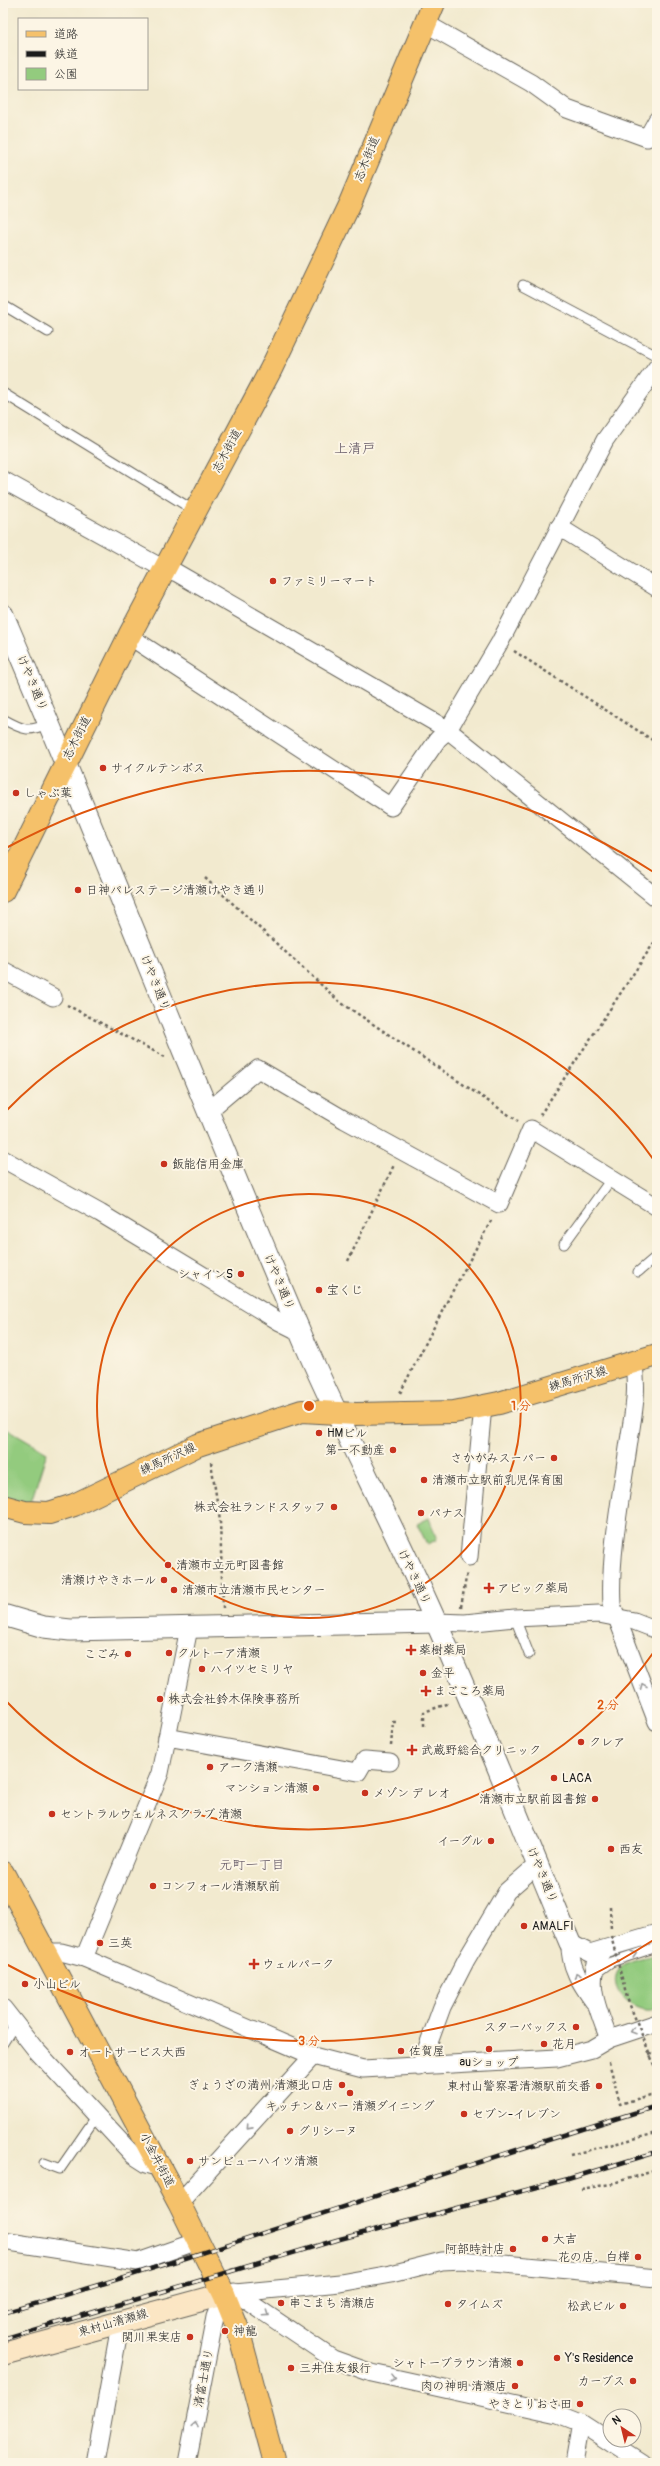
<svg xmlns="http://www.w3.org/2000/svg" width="660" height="2466" font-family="Pangolin,'Klee One',sans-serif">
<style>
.green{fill:#93cb7e;stroke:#58744d}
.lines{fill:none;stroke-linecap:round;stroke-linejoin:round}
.service-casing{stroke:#67645b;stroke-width:11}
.minor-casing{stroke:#67645b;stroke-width:19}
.tertiary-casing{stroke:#67645b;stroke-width:23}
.secondary-casing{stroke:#67645b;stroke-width:24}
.primary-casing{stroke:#67645b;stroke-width:24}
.path{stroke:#67645b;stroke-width:2.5;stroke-dasharray:3 3;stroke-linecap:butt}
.service{stroke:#fff;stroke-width:9}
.minor{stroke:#fff;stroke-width:17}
.tertiary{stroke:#fff;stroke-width:21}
.secondary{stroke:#fbe6c4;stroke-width:22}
.primary{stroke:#f5c16b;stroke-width:22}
.rail-casing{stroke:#1c1c1c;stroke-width:4.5}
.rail{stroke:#fcf5e5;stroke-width:3;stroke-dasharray:9;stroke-linecap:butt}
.path-bridge{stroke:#67645b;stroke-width:2.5;stroke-dasharray:3 3;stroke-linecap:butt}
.oneway{stroke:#999}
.ring{fill:none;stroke:#de560d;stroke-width:2}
.poi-dot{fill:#c8321e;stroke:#fcf5e5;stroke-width:1.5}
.labels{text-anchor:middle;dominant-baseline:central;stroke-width:4;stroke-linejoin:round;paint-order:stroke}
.street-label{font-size:12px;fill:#1c1c1c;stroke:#fcf5e5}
.poi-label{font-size:12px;fill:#1c1c1c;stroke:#fcf5e5;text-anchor:start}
.neighbourhood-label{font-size:13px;fill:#5d5160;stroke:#fcf5e5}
.quarter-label{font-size:14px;fill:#5d5160;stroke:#fcf5e5}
.centre{fill:#de560d;stroke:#fcf5e5;stroke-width:2}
.ring-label{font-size:12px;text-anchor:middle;font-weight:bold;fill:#de560d;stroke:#fcf5e5;stroke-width:4;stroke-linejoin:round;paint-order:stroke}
</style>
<rect width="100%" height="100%" fill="#fcf5e5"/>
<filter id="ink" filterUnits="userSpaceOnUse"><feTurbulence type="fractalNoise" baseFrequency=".025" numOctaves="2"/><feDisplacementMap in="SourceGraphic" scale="8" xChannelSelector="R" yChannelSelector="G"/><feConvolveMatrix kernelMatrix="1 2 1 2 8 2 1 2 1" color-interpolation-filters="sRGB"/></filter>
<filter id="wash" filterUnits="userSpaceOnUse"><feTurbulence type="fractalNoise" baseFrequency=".012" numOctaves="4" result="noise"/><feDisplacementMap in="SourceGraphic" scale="16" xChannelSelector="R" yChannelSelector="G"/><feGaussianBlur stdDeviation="0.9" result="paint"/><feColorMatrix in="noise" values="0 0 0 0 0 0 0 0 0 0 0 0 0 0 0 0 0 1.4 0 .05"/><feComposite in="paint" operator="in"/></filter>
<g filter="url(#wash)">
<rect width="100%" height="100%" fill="#f2eacf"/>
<g class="green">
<polygon points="3,1426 47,1452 29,1508 3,1498"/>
<polygon points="429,1518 437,1540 427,1544 417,1524"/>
<path d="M657,1954v55c-26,8 -58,-27 -32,-45 8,-5 22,-7 32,-10z"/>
</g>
</g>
<g filter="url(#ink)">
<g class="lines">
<g class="service-casing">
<g id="service">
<polyline points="523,285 657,356"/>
<polyline points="3,305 48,332"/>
<polyline points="3,393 195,511"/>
<path d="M3,719c20,11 25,14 46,4"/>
<polyline points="564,1244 612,1178"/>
<polyline points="638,1272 657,1256"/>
<polyline points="515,1618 529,1654"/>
<polyline points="596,1973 611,1962 657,1947"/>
<polyline points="3,2043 15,2024"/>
<polyline points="44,2163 60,2169 96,2117"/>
</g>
</g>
<g class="minor-casing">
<g id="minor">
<polyline points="425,23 531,83 567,109 647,138 657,120"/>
<polyline points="3,480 164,569 177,573 448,730 657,898"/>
<polyline points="559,527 657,588"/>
<polyline points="129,636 391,807 438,739 448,730 500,642 605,440 657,367"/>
<polyline points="3,970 53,997"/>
<polyline points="207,1112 258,1069 345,1120 499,1204 531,1129 657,1207"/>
<polyline points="3,1159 100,1213 280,1322 300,1332"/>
<path d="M633,1362c6,27 0,52 -4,79 -7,50 -20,114 -17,164l45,117"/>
<polyline points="469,1557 483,1406"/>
<polyline points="436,1622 465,1623 515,1618 599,1614 634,1621 657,1630"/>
<polyline points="167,1737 358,1772 365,1760 390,1762"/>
<polyline points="570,1943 590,1953 657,1933"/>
<path d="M570,1943c-1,23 11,41 24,59"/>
<path d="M603,1950c-20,29 -5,60 6,89"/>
<polyline points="45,1952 61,1952 84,1958 313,2056 363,2069 557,2058 592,2049 609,2039 657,2023"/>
<polyline points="84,1958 160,1773 189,1628"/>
<polyline points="3,2008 36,2050 133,2155 147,2164 161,2168"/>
<polyline points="420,2067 442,2007 466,1960 507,1891 537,1865"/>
<polyline points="179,2203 313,2056"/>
<polyline points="3,2241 138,2262 198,2241"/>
<polyline points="234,2292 333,2359 372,2373 558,2414 581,2423 643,2463"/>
<polyline points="95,2463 121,2320"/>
<polyline points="187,2463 215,2317 224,2294 340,2283 391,2274 442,2261 461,2260 657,2278"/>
<polyline points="574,2463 581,2423"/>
</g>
</g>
<g class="tertiary-casing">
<g id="tertiary">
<path d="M3,615c104,243 199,488 303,731 38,87 82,170 121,256 51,112 95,227 143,341"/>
<polyline points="3,1615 44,1627 70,1630 436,1622"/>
</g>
</g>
<g class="secondary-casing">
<polyline id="secondary" points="3,2354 224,2294"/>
</g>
<g class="primary-casing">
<g id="primary">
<polyline points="3,891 129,636 271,369 350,203 434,3"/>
<polyline points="3,1506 25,1512 49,1513 74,1505 198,1445 302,1411 356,1414 454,1412 499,1403 657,1355"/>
<polyline points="3,1873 179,2203 224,2294 238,2329 274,2463"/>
</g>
</g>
<g class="path">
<polyline points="514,651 657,743"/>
<polyline points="205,878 340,1002 518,1121"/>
<polyline points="67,1005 165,1057"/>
<polyline points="540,1115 657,938"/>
<polyline points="348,1261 394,1165"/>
<polyline points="400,1393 451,1294 492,1219"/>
<polyline points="211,1462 220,1521 223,1608"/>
<polyline points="461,1607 467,1572"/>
<polyline points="424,1726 424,1712 450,1703"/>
<polyline points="391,1746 393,1722 398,1722"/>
<polyline points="610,1907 611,1930"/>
<polyline points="649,2054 654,2052 657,2056"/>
<polyline points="651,2057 657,2073"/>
<polyline points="609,2062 620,2104 657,2093"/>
<polyline points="570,2155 657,2133"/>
<polyline points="581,2189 610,2184 657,2170"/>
</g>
<use href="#service" class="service"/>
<use href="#minor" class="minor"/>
<use href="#tertiary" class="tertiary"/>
<use href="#secondary" class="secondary"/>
<use href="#primary" class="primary"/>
<g class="rail-casing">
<g id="rail">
<path d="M3,2313c220,-62 435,-141 654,-207"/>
<polyline points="3,2339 340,2239 568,2179 657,2152"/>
</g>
</g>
<use href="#rail" class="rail"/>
<polyline class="path-bridge" points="611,1936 627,1998 651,2057"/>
</g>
<defs><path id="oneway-chevron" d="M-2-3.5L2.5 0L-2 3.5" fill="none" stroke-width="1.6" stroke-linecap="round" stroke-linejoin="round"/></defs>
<g class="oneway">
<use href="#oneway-chevron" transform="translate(643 1686) rotate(-112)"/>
<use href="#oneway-chevron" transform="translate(634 1954) rotate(-18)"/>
<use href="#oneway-chevron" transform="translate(577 1975) rotate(-112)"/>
<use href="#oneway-chevron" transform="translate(633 2031) rotate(162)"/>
<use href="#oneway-chevron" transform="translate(249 2127) rotate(132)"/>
<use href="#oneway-chevron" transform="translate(266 2314) rotate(34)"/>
<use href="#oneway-chevron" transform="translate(393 2378) rotate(14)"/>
<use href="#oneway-chevron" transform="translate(195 2425) rotate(-79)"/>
</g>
</g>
<g class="ring">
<circle cx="309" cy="1406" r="212"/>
<path d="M656 1649A423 423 0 0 1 5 1700M5 1112A423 423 0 0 1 656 1163"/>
<path d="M655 1939A635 635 0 0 1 6 1964M6 848A635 635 0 0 1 655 873"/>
</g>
<g class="poi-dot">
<circle cx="273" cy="581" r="4"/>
<circle cx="103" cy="768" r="4"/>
<circle cx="16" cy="793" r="4"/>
<circle cx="78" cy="890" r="4"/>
<circle cx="164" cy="1164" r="4"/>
<circle cx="241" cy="1274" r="4"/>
<circle cx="319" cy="1290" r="4"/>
<circle cx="319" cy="1433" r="4"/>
<circle cx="393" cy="1450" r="4"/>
<circle cx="554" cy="1458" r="4"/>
<circle cx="424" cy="1480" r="4"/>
<circle cx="334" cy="1507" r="4"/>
<circle cx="421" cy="1513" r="4"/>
<circle cx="168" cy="1565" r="4"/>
<circle cx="164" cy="1580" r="4"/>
<path d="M487 1582h4v4h4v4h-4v4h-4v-4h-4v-4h4z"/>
<circle cx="174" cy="1590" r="4"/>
<path d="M409 1644h4v4h4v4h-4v4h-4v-4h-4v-4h4z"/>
<circle cx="169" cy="1653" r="4"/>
<circle cx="128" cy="1654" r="4"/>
<circle cx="202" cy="1669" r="4"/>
<circle cx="423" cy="1673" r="4"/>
<path d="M424 1685h4v4h4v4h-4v4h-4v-4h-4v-4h4z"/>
<circle cx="160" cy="1699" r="4"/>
<circle cx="581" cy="1742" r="4"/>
<path d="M410 1744h4v4h4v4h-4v4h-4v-4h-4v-4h4z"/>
<circle cx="210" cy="1767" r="4"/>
<circle cx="554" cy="1778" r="4"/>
<circle cx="316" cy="1788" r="4"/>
<circle cx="365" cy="1793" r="4"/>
<circle cx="595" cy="1799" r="4"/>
<circle cx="52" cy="1814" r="4"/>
<circle cx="491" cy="1841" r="4"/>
<circle cx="611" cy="1849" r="4"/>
<circle cx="153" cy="1886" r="4"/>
<circle cx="524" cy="1926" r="4"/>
<circle cx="100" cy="1943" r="4"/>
<path d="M252 1958h4v4h4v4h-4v4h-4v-4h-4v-4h4z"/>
<circle cx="25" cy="1984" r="4"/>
<circle cx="576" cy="2027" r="4"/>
<circle cx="544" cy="2044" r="4"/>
<circle cx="489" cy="2049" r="4"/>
<circle cx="401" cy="2051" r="4"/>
<circle cx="70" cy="2052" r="4"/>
<circle cx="342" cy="2085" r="4"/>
<circle cx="599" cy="2086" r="4"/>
<circle cx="350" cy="2093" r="4"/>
<circle cx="464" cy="2114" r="4"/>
<circle cx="290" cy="2131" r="4"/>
<circle cx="190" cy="2161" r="4"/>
<circle cx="545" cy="2239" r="4"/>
<circle cx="513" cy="2249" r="4"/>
<circle cx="638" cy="2257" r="4"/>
<circle cx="281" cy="2303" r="4"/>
<circle cx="448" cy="2304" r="4"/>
<circle cx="623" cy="2306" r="4"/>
<circle cx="225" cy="2331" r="4"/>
<circle cx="190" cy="2337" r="4"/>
<circle cx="557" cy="2358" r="4"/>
<circle cx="520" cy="2363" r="4"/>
<circle cx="291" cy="2368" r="4"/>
<circle cx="633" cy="2381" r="4"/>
<circle cx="515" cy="2386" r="4"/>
<circle cx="580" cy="2404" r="4"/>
</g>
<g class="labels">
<g class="street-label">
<text transform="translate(367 159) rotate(-68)">志木街道</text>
<text transform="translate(227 451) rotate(-62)">志木街道</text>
<text transform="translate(32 683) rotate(67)">けやき通り</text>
<text transform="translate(77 738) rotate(-63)">志木街道</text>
<text transform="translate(155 983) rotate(68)">けやき通り</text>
<text transform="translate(279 1282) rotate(67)">けやき通り</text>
<text transform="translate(578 1379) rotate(-17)">練馬所沢線</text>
<text transform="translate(168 1459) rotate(-25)">練馬所沢線</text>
<text transform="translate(414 1577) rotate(64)">けやき通り</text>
<text transform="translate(542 1875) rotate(67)">けやき通り</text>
<text transform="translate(157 2160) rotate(62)">小金井街道</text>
<text transform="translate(113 2323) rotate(-16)">東村山清瀬線</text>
<text transform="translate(204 2378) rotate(-79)">清富士通り</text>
</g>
<g class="poi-label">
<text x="281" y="581">ファミリーマート</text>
<text x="111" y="768">サイクルテンボス</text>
<text x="24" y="793">しゃぶ葉</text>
<text x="86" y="890">日神パレステージ清瀬けやき通り</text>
<text x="172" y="1164">飯能信用金庫</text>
<text x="233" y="1274" text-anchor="end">シャインS</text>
<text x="327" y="1290">宝くじ</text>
<text x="327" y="1433">HMビル</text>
<text x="385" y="1450" text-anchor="end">第一不動産</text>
<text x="546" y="1458" text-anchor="end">さかがみスーパー</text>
<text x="432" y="1480">清瀬市立駅前乳児保育園</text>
<text x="326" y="1507" text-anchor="end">株式会社ランドスタッフ</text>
<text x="429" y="1513">パナス</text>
<text x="176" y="1565">清瀬市立元町図書館</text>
<text x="156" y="1580" text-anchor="end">清瀬けやきホール</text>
<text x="497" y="1588">アビック薬局</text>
<text x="182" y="1590">清瀬市立清瀬市民センター</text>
<text x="419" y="1650">薬樹薬局</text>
<text x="177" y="1653">クルトーア清瀬</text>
<text x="120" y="1654" text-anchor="end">こごみ</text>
<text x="210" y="1669">ハイツセミリヤ</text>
<text x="431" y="1673">金平</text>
<text x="434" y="1691">まごころ薬局</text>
<text x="168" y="1699">株式会社鈴木保険事務所</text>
<text x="589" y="1742">クレア</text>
<text x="421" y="1750">武蔵野総合クリニック</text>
<text x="218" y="1767">アーク清瀬</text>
<text x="562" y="1778">LACA</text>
<text x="308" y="1788" text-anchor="end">マンション清瀬</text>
<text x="373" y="1793">メゾン デ レオ</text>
<text x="587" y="1799" text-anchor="end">清瀬市立駅前図書館</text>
<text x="60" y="1814">セントラルウェルネスクラブ 清瀬</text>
<text x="483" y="1841" text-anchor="end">イーグル</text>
<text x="619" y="1849">西友</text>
<text x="161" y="1886">コンフォール清瀬駅前</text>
<text x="532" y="1926">AMALFI</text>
<text x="108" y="1943">三英</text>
<text x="262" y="1964">ウェルパーク</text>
<text x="33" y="1984">小山ビル</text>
<text x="568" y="2027" text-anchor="end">スターバックス</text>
<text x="552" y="2044">花月</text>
<text x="409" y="2051">佐賀屋</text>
<text x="78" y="2052">オートサービス大西</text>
<text x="489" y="2062" text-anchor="middle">auショップ</text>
<text x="334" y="2085" text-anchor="end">ぎょうざの満州 清瀬北口店</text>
<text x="591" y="2086" text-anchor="end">東村山警察署清瀬駅前交番</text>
<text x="350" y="2106" text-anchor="middle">キッチン＆バー 清瀬ダイニング</text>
<text x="472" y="2114">セブン-イレブン</text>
<text x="298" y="2131">グリシーヌ</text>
<text x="198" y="2161">サンビューハイツ清瀬</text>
<text x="553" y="2239">大吉</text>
<text x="505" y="2249" text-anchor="end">阿部時計店</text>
<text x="630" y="2257" text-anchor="end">花の店．白樺</text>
<text x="289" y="2303">串こまち 清瀬店</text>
<text x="456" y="2304">タイムズ</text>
<text x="615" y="2306" text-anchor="end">松武ビル</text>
<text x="233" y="2331">神龍</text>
<text x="182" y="2337" text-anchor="end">関川果実店</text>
<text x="565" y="2358">Y's Residence</text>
<text x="512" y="2363" text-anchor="end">シャトーブラウン清瀬</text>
<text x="299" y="2368">三井住友銀行</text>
<text x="625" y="2381" text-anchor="end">カーブス</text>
<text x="507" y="2386" text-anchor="end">肉の神明 清瀬店</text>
<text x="572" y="2404" text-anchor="end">やきとりおさ田</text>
</g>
<g class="neighbourhood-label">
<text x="252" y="1865">元町一丁目</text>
</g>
<g class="quarter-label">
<text x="355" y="448">上清戸</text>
</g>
</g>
<circle cx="309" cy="1406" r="6" class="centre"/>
<g class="ring-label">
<text x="521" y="1410">1 分</text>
<text x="608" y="1709">2 分</text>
<text x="309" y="2045">3 分</text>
</g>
<rect width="660" height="2466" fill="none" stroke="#fcf5e5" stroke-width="16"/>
<rect x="18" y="18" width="130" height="72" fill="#fcf5e5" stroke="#a29e95"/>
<rect x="26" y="31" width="20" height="6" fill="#f5c16b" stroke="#a29e95"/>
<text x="54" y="38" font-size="12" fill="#1c1c1c">道路</text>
<rect x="26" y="51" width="20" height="6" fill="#1c1c1c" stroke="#a29e95"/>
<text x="54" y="58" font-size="12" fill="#1c1c1c">鉄道</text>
<rect x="26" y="68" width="20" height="12" fill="#93cb7e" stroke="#a29e95"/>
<text x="54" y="78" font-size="12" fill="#1c1c1c">公園</text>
<g transform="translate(622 2428) rotate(325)"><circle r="19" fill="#fcf5e5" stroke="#a29e95"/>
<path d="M0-3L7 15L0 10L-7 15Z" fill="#c8321e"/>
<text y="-6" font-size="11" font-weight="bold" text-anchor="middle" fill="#1c1c1c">N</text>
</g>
</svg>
